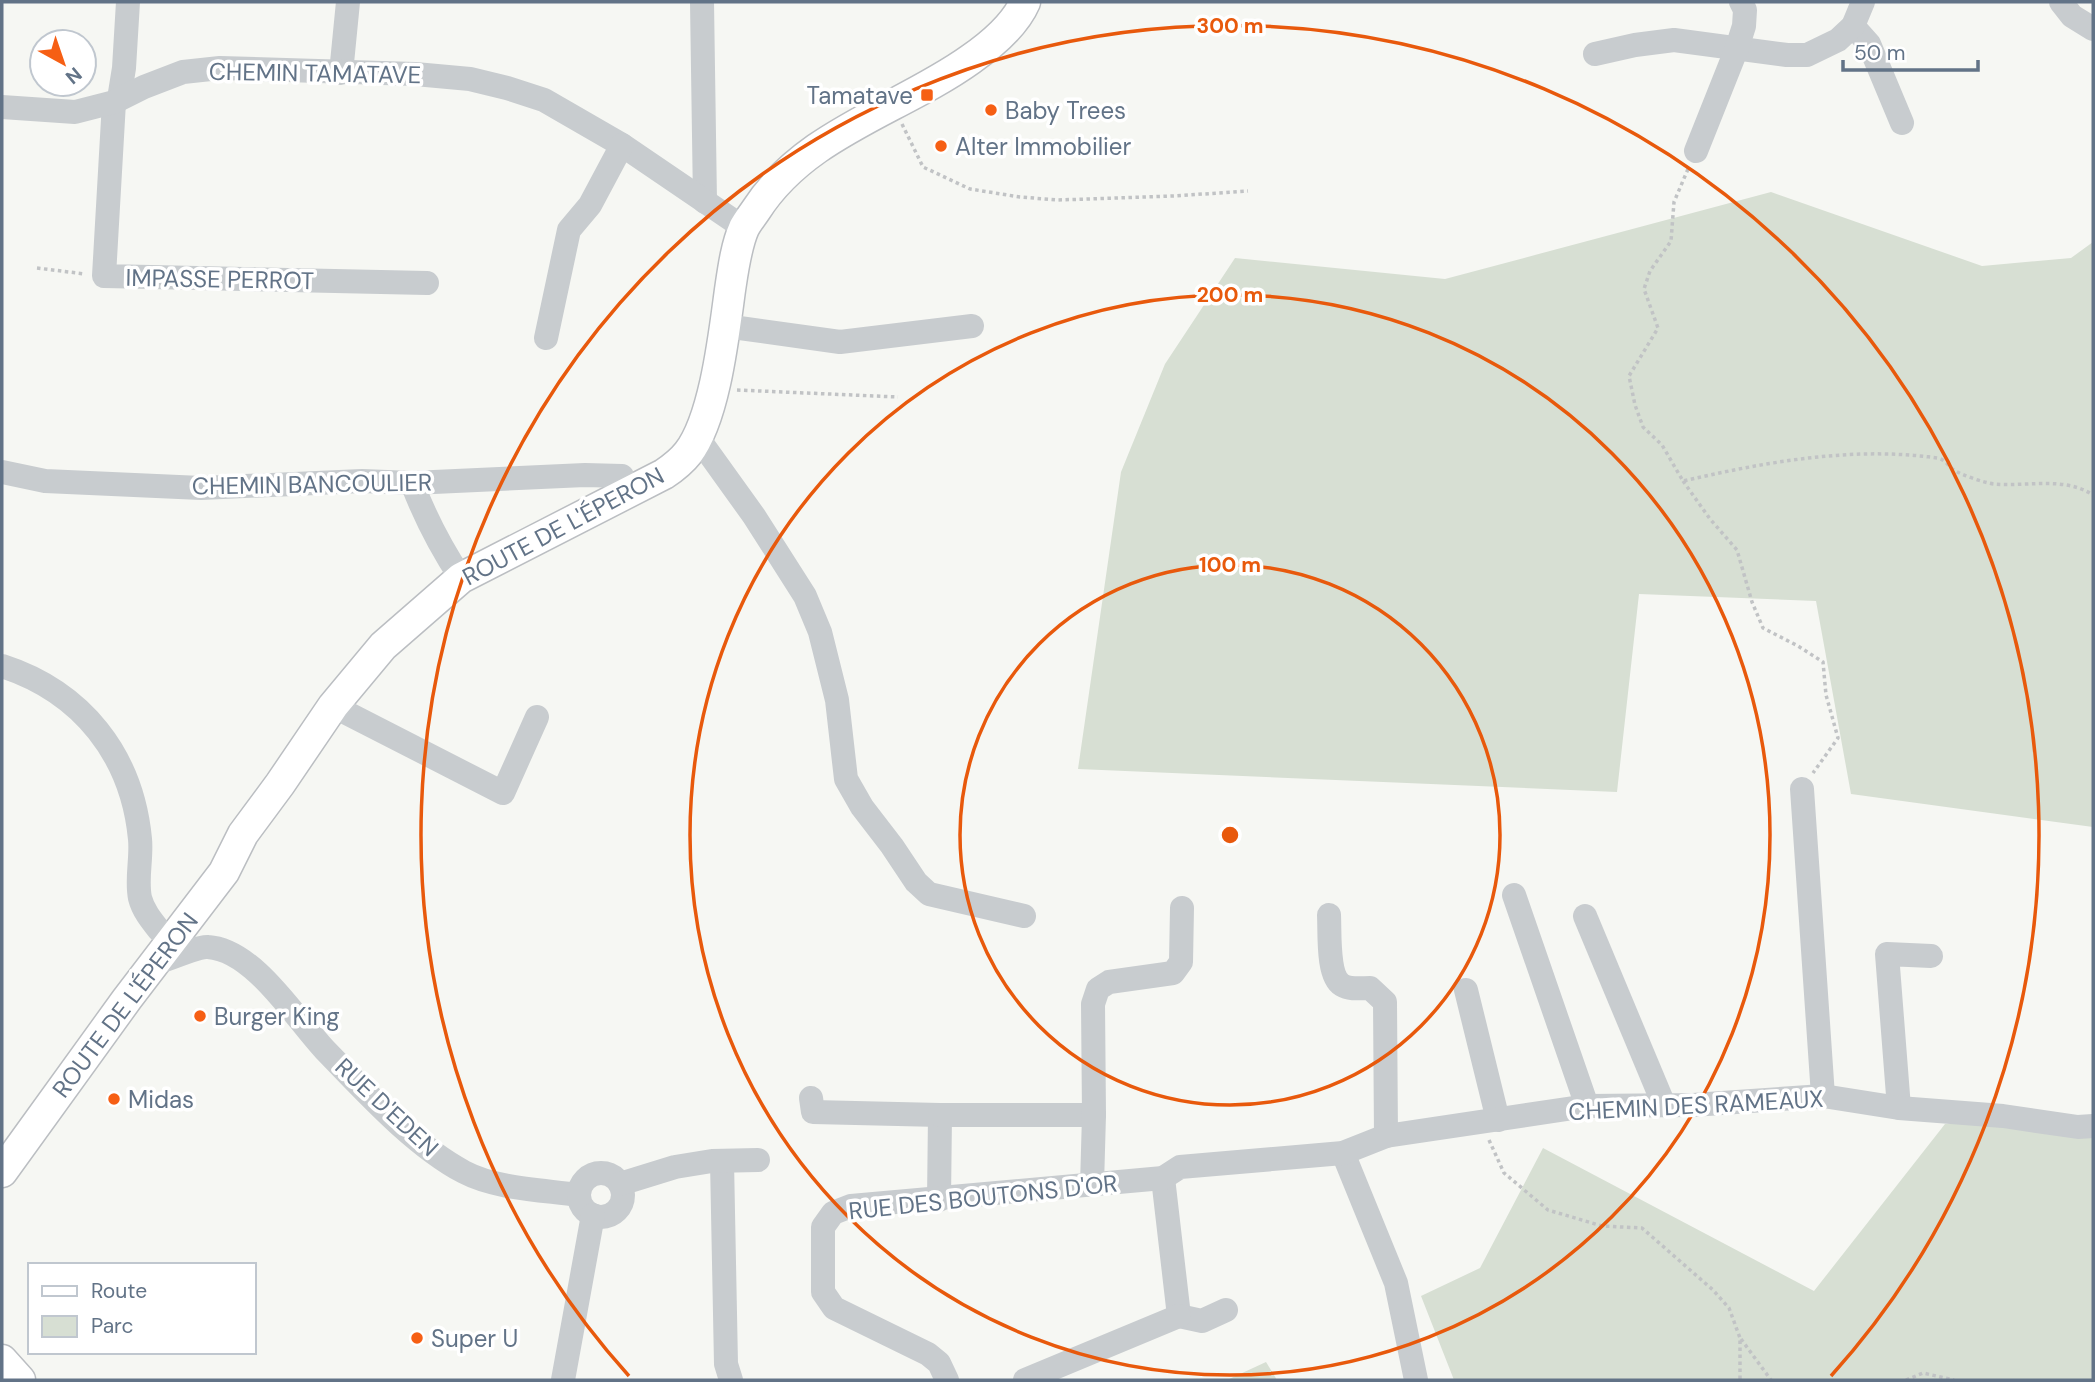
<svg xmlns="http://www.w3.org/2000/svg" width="2095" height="1382" font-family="'DM Sans',sans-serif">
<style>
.green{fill:#d7dfd3}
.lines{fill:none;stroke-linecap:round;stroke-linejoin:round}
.major-casing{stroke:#bbbec2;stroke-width:33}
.path{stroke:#c1c3c5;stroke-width:3.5;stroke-dasharray:3.5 3.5;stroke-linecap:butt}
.minor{stroke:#c8cccf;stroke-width:24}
.major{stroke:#fff;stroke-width:30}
.ring{fill:none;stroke:#e8590c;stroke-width:3.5}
.poi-dot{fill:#f65f14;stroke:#fff;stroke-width:2.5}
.labels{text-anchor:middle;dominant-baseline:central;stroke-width:7;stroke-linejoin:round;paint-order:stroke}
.street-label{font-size:24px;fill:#627387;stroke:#fff}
.poi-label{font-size:24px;fill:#627387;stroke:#fff;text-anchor:start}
.centre{fill:#e8590c;stroke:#fff;stroke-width:3.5}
.ring-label{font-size:21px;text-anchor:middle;font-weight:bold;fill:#e8590c;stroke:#fff;stroke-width:7;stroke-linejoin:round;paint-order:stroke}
</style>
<rect width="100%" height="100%" fill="#f6f7f3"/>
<g class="green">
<polygon points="1771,192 1982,266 2071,258 2093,242 2093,827 1851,794 1816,601 1639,594 1617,792 1078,769 1121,472 1165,364 1235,258 1445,279"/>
<polygon points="1945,1124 2093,1124 2093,1380 1454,1380 1421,1296 1480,1268 1543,1148 1814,1291"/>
<polygon points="1266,1362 1277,1380 1227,1380"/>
</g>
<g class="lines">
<g class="major-casing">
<g id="major">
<path d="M2,1172l125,-173 97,-127 19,-38 37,-50 53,-78 50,-60 78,-68 203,-104c9,-6 17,-12 24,-21 27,-35 36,-119 42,-163 3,-20 6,-44 14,-62 3,-6 8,-12 12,-18 49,-77 144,-100 215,-151 20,-14 44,-34 54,-57"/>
<polyline points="2,1360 20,1380"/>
</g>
</g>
<g class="path">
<polyline points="902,124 923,167 970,189 1020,197 1058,200 1174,196 1248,191"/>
<path d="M1688,169l-14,33 -3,39 -21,30 -6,18 14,39 -29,48 6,29 8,22 19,18 21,36c83,-19 170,-35 254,-23 8,1 11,8 17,12 7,5 31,13 40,14 33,3 70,-8 99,11"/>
<polyline points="37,268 85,274"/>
<polyline points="737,390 898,397"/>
<polyline points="1683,481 1710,519 1737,550 1752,602 1763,628 1798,646 1823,662 1826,695 1838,738 1813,773"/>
<polyline points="1489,1140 1504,1173 1548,1210 1602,1226 1642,1228 1713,1290 1729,1308 1740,1338 1740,1380"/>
<polyline points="1741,1339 1771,1380"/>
<polyline points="1906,1380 1923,1373 1954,1380"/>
</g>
<g class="minor">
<polyline points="702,2 705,202"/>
<polyline points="2061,2 2072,16 2093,29"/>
<polyline points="1853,26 1869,44 1902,123"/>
<polyline points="1595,54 1635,45 1674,40 1787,55 1807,55 1838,40 1853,26 1863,2"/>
<polyline points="341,73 348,2"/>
<polyline points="119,99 124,68 128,2"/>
<polyline points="114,102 104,276 427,283"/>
<polyline points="2,107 75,112 114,102 144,87 183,72 220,68 415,74 470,79 507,88 544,100 622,145 744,228"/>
<polyline points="1696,151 1737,48 1744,26 1745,10 1741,2"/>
<polyline points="725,326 840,342 972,326"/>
<polyline points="546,338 569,230 590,205 622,145"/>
<polyline points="698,438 754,516 805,596 820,632 837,700 846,779 862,807 892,846 916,882 929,894 1024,916"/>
<polyline points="2,472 45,481 201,488 362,481 412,483 585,475 622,476"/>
<path d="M412,483c13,34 29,65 49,95"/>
<path d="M2,666c80,26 130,89 138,173 2,19 -4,40 0,59 3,12 11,22 19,32"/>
<polyline points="333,706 503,793 537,717"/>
<polyline points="1802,789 1823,1096"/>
<polyline points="1514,895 1587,1106"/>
<path d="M1329,915c1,18 -2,61 13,70 8,5 20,3 28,3l15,14 1,134"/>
<polyline points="1585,916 1664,1105"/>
<path d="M152,965c12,-4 46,-19 56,-18 46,3 87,71 117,103 40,41 88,95 139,122 32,17 79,18 114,23"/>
<polyline points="1466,990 1498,1120"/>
<polyline points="811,1098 813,1112 940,1115 939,1200"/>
<polyline points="1899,1108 1887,954 1931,956"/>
<polyline points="940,1115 1094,1115"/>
<polyline points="1343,1153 1396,1283 1416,1380"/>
<polyline points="722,1161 726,1364 731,1380"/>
<circle cx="601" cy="1195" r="22"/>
<polyline points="1163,1178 1179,1316"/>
<polyline points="620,1184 675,1167 712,1161 758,1160"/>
<polyline points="1092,1185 1094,1115 1093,1004 1098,989 1109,982 1173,973 1181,962 1182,908"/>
<polyline points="1179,1316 1202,1321 1226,1310"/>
<polyline points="563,1380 593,1215"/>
<polyline points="947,1380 939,1363 928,1354 834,1308 823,1292 823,1227 833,1213 851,1206 1163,1178 1180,1167 1343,1153 1386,1136 1587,1106 1693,1105 1823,1096 1899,1108 2003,1116 2078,1127 2093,1126"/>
<polyline points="1025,1380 1179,1316"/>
</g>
<use href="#major" class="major"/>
</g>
<g class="ring">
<circle cx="1230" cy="835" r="270"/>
<circle cx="1230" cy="835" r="540"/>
<path d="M629 1376A809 809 0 1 1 1831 1376"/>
</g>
<g class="poi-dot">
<rect x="920" y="88" width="14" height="14" rx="3.5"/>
<circle cx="991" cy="110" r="7"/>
<circle cx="941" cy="146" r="7"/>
<circle cx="200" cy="1016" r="7"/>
<circle cx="114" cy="1099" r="7"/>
<circle cx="417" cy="1338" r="7"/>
</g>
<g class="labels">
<g class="street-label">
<text transform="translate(315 73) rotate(1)">CHEMIN TAMATAVE</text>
<text transform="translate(220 279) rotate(1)">IMPASSE PERROT</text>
<text transform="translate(312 484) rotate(-1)">CHEMIN BANCOULIER</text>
<text transform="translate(563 526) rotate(-28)">ROUTE DE L'ÉPERON</text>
<text transform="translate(125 1005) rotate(-53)">ROUTE DE L'ÉPERON</text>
<text transform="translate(1696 1105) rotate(-3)">CHEMIN DES RAMEAUX</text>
<text transform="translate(387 1107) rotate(43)">RUE D'EDEN</text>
<text transform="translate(983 1197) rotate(-6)">RUE DES BOUTONS D'OR</text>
</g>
<g class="poi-label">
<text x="913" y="95" text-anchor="end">Tamatave</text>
<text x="1005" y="110">Baby Trees</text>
<text x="955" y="146">Alter Immobilier</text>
<text x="214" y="1016">Burger King</text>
<text x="128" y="1099">Midas</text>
<text x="431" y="1338">Super U</text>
</g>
</g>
<circle cx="1230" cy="835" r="10" class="centre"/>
<g class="ring-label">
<text x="1230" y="33">300 m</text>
<text x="1230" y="302">200 m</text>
<text x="1230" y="572">100 m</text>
</g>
<rect width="2095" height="1382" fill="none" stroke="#627387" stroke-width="7"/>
<rect x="28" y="1263" width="228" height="91" fill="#ffffff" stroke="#c0c7cf" stroke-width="2"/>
<rect x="42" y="1286" width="35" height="10" fill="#ffffff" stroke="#c0c7cf" stroke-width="2"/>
<text x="91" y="1298" font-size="21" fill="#627387">Route</text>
<rect x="42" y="1316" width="35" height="21" fill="#d7dfd3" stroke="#c0c7cf" stroke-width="2"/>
<text x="91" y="1333" font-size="21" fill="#627387">Parc</text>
<g transform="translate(63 63) rotate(140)"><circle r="33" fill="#ffffff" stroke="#c0c7cf" stroke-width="2"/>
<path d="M0-5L12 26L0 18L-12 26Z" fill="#f65f14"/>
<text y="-10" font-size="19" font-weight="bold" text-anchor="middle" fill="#627387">N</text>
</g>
<path d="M1843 60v10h135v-10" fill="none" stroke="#627387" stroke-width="3.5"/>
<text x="1854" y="60" font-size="21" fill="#627387" stroke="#ffffff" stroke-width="5" paint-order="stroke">50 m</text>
</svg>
